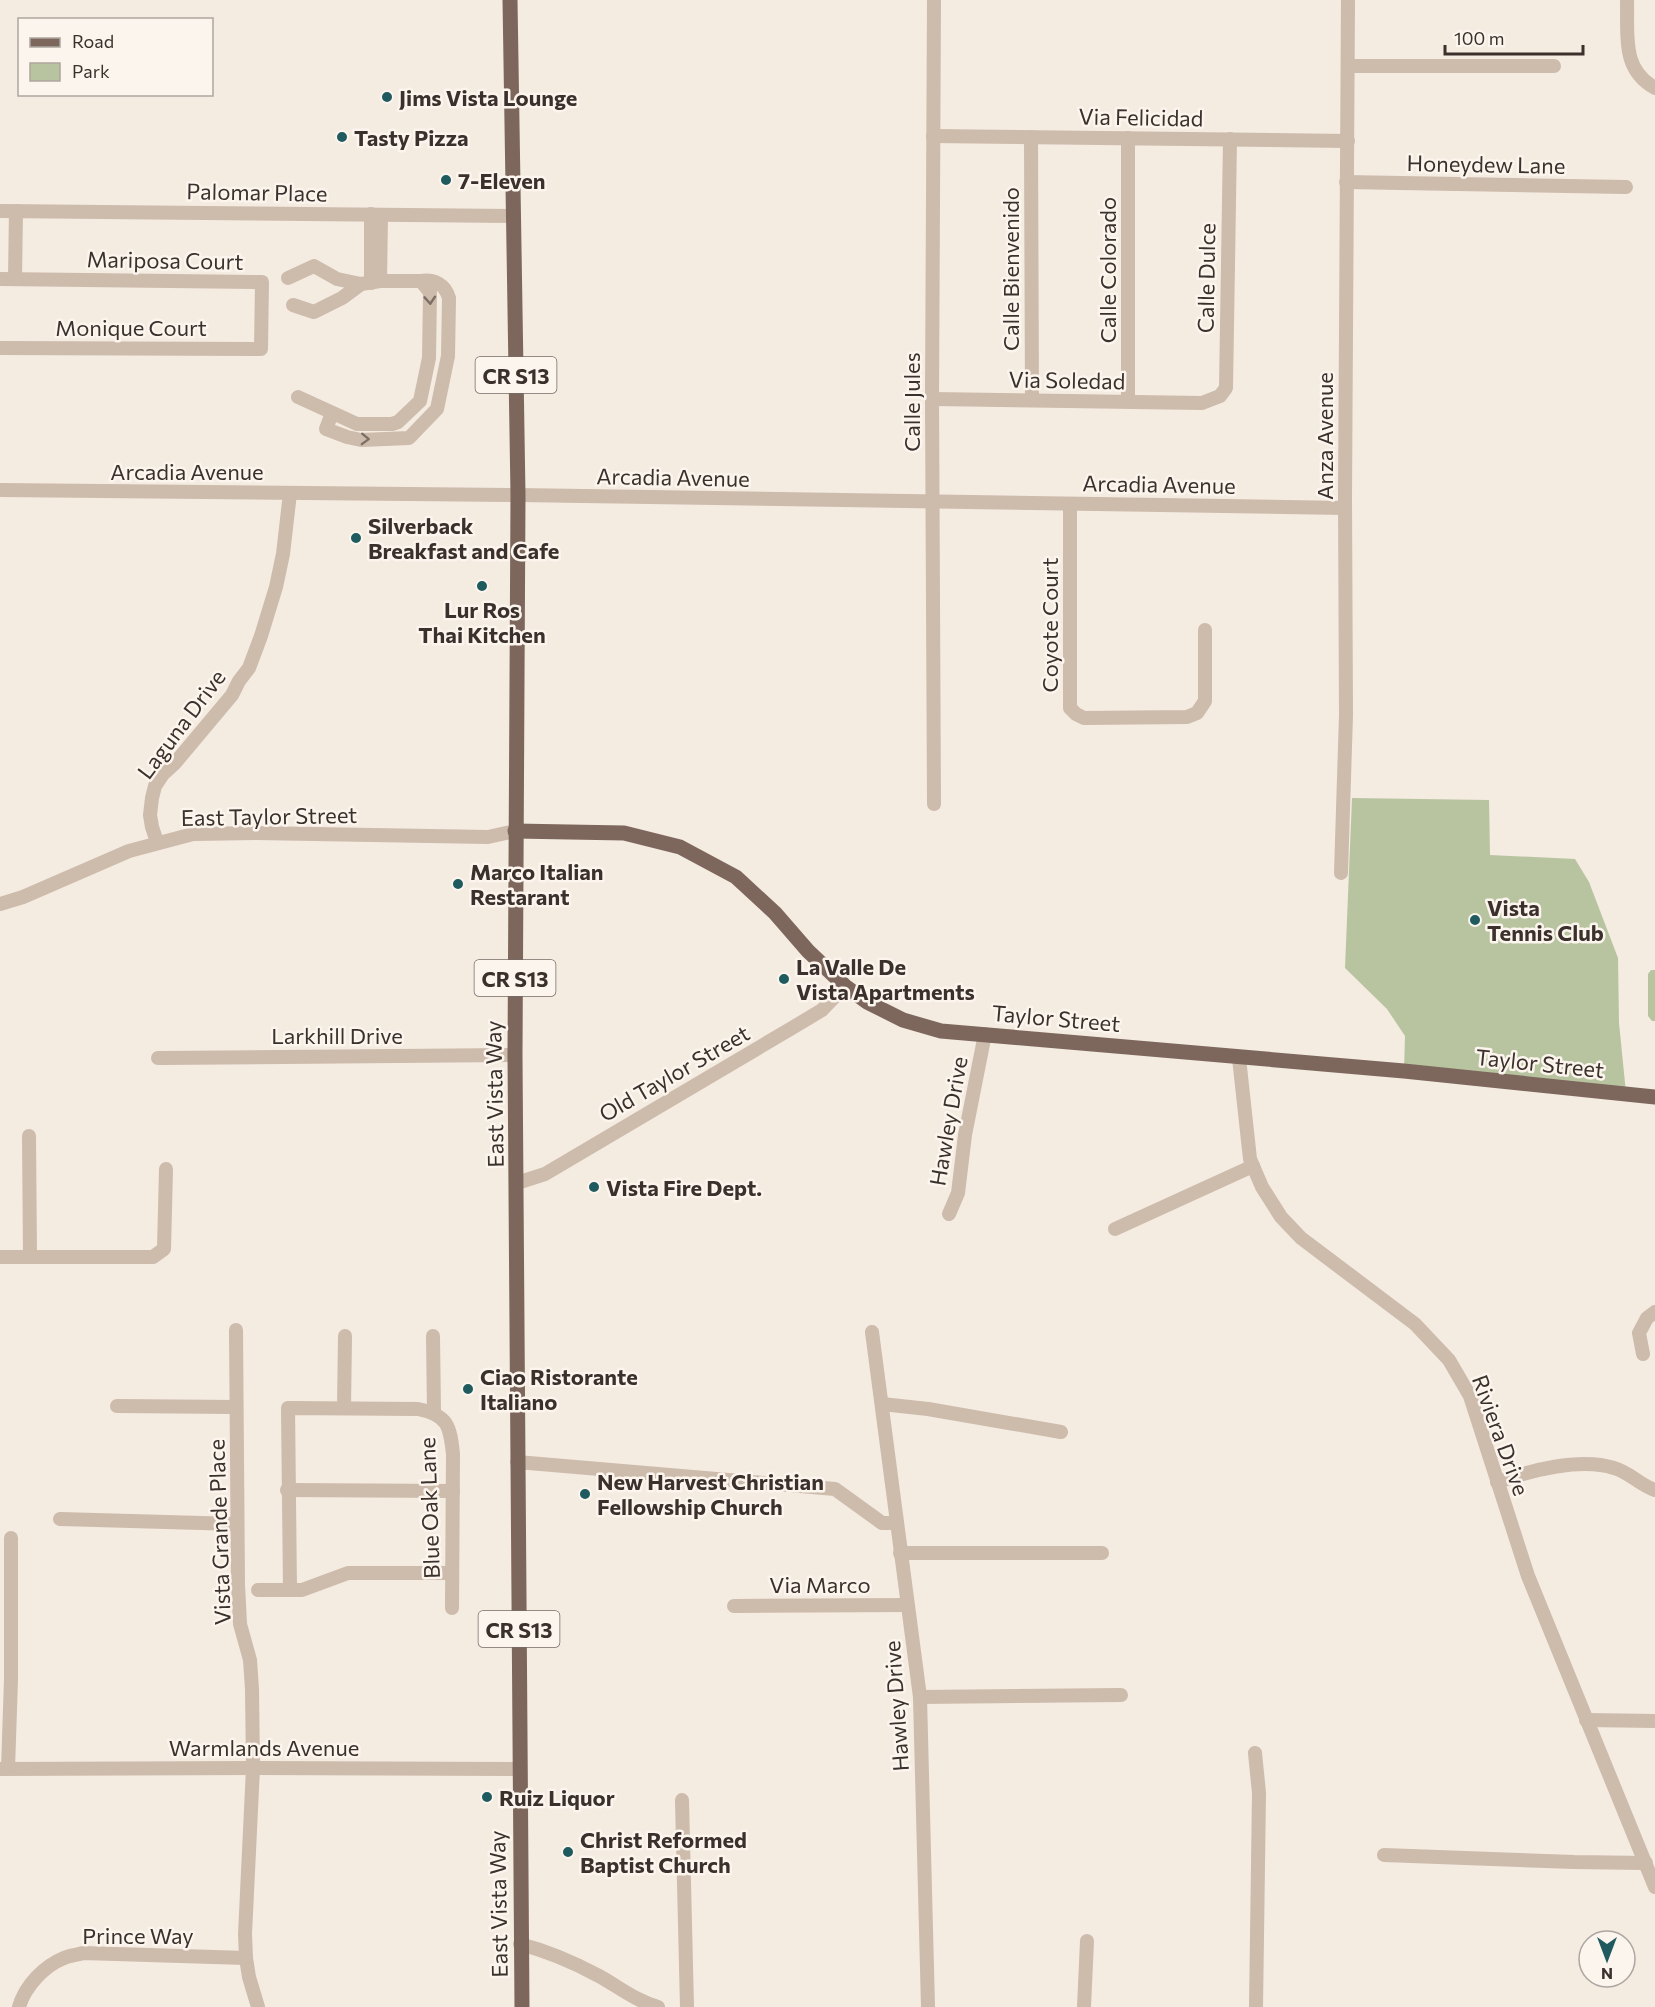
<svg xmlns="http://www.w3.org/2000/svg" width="1655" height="2007" font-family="Commissioner,sans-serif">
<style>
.green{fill:#b8c4a0}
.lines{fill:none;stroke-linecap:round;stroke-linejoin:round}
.minor{stroke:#cdbbac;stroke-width:14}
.major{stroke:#7d675c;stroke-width:15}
.oneway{stroke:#7d6f65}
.poi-dot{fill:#1f5a5e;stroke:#fbf5ee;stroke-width:2}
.labels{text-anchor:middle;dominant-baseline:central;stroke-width:5;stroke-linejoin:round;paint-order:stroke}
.shield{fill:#fbf5ee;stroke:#756b66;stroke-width:1.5}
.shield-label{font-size:21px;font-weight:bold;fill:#3b302b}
.poi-label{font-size:22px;font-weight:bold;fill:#3b302b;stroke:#fbf5ee;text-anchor:start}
.street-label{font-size:22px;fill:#3b302b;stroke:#fbf5ee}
</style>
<rect width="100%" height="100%" fill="#f4ebe1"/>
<g class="green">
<polygon points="1352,798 1489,800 1490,855 1575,859 1589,882 1618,958 1619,1023 1626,1093 1404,1071 1405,1036 1387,1009 1345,968"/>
<polygon points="1651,970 1655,970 1655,1021 1652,1021 1648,1016 1648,974"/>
</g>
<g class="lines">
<g class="minor">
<path d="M1627,0c1,35 -6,69 28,88"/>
<polyline points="1348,66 1554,66"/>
<polyline points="933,136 1348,141"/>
<polyline points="1031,137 1032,400"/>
<polyline points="1128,138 1128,401"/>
<polyline points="1346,182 1626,187"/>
<polyline points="0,211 513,216"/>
<polyline points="288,278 314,266 337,279 361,284"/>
<polyline points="0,279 262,282 261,349 0,348"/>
<polyline points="15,279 16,211"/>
<polyline points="380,281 381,215"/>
<polyline points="371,283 371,214"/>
<polyline points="293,305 314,312 342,298 361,284 380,281 421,281"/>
<path d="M298,397l59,27h35l6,-2 22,-21 9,-43 1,-66 -9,-11c13,-2 24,3 28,17l-1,58 -11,53 -28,29 -48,2 -14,-3 -21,-8 6,-16"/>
<polyline points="932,399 1202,403 1220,396 1226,388 1230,139"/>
<polyline points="0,490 518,495 1345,508"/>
<polyline points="1070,504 1070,708 1076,714 1084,718 1187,717 1197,713 1205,701 1205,630"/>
<polyline points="934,804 932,399 934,0"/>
<polyline points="157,842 152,827 150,815 152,798 155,786 163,774 175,763 232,695 239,681 249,668 261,636 276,587 283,554 290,493"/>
<polyline points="1341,873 1346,715 1345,497 1348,0"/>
<polyline points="0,904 23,897 129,851 193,834 256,833 488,837 515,831"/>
<polyline points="158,1058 515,1055"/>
<polyline points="1239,1058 1250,1159 1262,1187 1281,1217 1301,1238 1415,1324 1449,1360 1470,1396 1528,1576 1655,1887"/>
<polyline points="29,1136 30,1257"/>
<polyline points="517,1183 545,1174 792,1028 822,1010 845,986"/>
<polyline points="949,1214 958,1193 965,1135 985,1034"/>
<polyline points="1115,1229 1253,1166"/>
<polyline points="0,1257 153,1257 164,1249 166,1169"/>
<polyline points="236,1330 238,1585 240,1624 250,1660 252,1689 253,1768 245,1934 246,1958 249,1977 258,2007"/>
<polyline points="872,1332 920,1697 928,2007"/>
<polyline points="433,1336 434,1412"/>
<polyline points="1643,1354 1639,1333 1647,1318 1655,1312"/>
<polyline points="882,1404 928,1409 1061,1432"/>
<polyline points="117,1406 236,1407"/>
<polyline points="344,1408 345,1336"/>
<polyline points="517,1462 835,1489 882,1523 897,1523"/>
<path d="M1497,1482c33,-11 82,-25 117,-14 15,4 26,17 41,22"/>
<polyline points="287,1490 453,1491"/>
<polyline points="60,1519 237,1524"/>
<polyline points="900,1553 1102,1553"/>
<polyline points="258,1590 302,1590 348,1573 452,1573"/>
<path d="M290,1590l-2,-182 130,1c30,6 32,17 35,45l-1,154"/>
<polyline points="734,1606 907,1605"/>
<polyline points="920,1697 1121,1695"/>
<polyline points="1586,1720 1655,1721"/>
<polyline points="1255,1753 1259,1793 1256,2007"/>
<polyline points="0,1769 253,1768 519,1769"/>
<polyline points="8,1769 11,1679 11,1538"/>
<polyline points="682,1800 687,2007"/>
<polyline points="1384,1855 1574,1862 1646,1863"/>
<path d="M520,1944c27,7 55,19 79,32 20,11 37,25 59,31"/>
<path d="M19,2007c6,-21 25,-41 45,-49 6,-3 13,-3 19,-5l163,5"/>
<polyline points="1084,2007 1087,1941"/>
</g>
<g class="major">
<polyline points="510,0 518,495 515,1055 522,2007"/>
<polyline points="515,831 624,833 680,847 736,877 775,913 808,951 845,986 867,1002 903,1020 941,1031 1404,1071 1655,1097"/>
</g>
</g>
<defs><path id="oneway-chevron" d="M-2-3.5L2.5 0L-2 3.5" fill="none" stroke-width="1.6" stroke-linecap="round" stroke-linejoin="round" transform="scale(1.5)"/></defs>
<g class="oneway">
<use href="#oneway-chevron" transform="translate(430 300) rotate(86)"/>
<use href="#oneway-chevron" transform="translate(365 439) rotate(2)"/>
</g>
<g class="poi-dot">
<circle cx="387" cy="97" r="6"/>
<circle cx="342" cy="137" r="6"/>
<circle cx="446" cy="180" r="6"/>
<circle cx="356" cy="538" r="6"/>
<circle cx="482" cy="586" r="6"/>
<circle cx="458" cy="884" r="6"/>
<circle cx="1475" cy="920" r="6"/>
<circle cx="784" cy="979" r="6"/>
<circle cx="594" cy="1187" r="6"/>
<circle cx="468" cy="1389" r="6"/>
<circle cx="585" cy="1494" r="6"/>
<circle cx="487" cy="1797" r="6"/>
<circle cx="568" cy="1852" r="6"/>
</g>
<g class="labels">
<g class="shield">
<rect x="475.5" y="357" width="81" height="36" rx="4.5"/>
<rect x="474.5" y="960" width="81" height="36" rx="4.5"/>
<rect x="478.5" y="1611" width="81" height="36" rx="4.5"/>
</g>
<g class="shield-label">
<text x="516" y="375">CR S13</text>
<text x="515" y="978">CR S13</text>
<text x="519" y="1629">CR S13</text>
</g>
<g class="poi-label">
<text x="399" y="97">Jims Vista Lounge</text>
<text x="354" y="137">Tasty Pizza</text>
<text x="458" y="180">7-Eleven</text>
<text x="368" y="525">Silverback<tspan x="368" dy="25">Breakfast and Cafe</tspan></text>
<text x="482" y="609" text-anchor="middle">Lur Ros<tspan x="482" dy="25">Thai Kitchen</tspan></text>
<text x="470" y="871">Marco Italian<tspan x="470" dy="25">Restarant</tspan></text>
<text x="1487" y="907">Vista<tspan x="1487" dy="25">Tennis Club</tspan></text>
<text x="796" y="966">La Valle De<tspan x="796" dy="25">Vista Apartments</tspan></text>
<text x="606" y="1187">Vista Fire Dept.</text>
<text x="480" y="1376">Ciao Ristorante<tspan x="480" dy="25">Italiano</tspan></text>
<text x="597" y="1481">New Harvest Christian<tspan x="597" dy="25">Fellowship Church</tspan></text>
<text x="499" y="1797">Ruiz Liquor</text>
<text x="580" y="1839">Christ Reformed<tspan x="580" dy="25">Baptist Church</tspan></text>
</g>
<g class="street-label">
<text transform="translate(1141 117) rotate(1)">Via Felicidad</text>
<text transform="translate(1486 164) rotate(1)">Honeydew Lane</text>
<text transform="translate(257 192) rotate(1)">Palomar Place</text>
<text transform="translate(165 260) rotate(1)">Mariposa Court</text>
<text transform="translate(1010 269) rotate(-90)">Calle Bienvenido</text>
<text transform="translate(1107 270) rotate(-90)">Calle Colorado</text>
<text transform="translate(1206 278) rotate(-89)">Calle Dulce</text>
<text x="131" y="327">Monique Court</text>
<text transform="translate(1067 380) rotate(1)">Via Soledad</text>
<text transform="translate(911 402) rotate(-90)">Calle Jules</text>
<text transform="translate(1324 436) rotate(-90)">Anza Avenue</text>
<text x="187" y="471">Arcadia Avenue</text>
<text transform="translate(673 477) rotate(1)">Arcadia Avenue</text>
<text transform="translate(1159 484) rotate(1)">Arcadia Avenue</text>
<text transform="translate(1049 625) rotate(-90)">Coyote Court</text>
<text transform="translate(181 724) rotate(-53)">Laguna Drive</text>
<text transform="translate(269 816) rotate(-1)">East Taylor Street</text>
<text transform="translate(1056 1018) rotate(5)">Taylor Street</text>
<text x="337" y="1035">Larkhill Drive</text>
<text transform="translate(1540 1063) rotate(6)">Taylor Street</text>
<text transform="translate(674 1073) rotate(-30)">Old Taylor Street</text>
<text transform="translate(494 1094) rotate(-91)">East Vista Way</text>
<text transform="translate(948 1121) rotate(-80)">Hawley Drive</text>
<text transform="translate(1501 1435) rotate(70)">Riviera Drive</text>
<text transform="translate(429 1508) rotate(-92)">Blue Oak Lane</text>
<text transform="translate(219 1532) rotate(-92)">Vista Grande Place</text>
<text x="820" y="1584">Via Marco</text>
<text transform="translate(896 1706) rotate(-94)">Hawley Drive</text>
<text x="264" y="1747">Warmlands Avenue</text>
<text transform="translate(498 1904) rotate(-91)">East Vista Way</text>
<text x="138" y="1935">Prince Way</text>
</g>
</g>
<rect x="18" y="18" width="195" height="78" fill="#fbf5ee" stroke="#aea6a0" stroke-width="1.5"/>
<rect x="30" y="38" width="30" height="9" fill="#7d675c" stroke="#aea6a0" stroke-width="1.5"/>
<text x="72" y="48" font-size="18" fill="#3b302b">Road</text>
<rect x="30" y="63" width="30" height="18" fill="#b8c4a0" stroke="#aea6a0" stroke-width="1.5"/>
<text x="72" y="78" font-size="18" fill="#3b302b">Park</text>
<g transform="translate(1607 1959) rotate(180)"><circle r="28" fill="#fbf5ee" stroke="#aea6a0" stroke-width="1.5"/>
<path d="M0-4.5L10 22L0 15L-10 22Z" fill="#1f5a5e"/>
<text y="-9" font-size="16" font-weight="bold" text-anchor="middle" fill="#3b302b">N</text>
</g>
<path d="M1445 45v9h138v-9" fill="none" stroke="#3b302b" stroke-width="3"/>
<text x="1454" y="45" font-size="18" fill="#3b302b" stroke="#fbf5ee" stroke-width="4.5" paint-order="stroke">100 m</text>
</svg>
